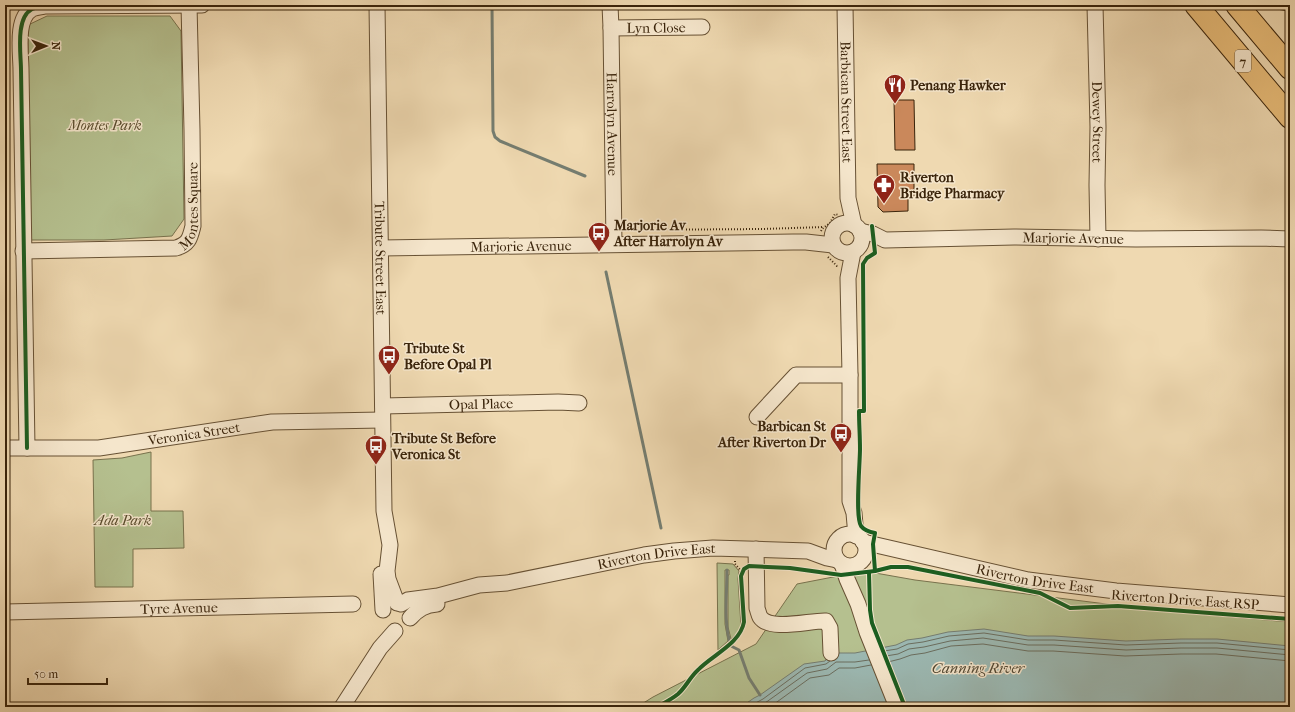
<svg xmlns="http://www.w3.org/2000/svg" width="1295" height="712" font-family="'IM FELL French Canon',serif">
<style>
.green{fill:#b5c08f;stroke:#78724d}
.water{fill:#9cb9b3;stroke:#757d70}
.pier{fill:#efd9b1}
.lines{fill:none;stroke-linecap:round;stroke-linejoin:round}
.shore{stroke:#6b6e5f;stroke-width:1}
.stream{stroke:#757d70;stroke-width:3}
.building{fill:#ca885b;stroke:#3a240b}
.minor-casing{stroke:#675134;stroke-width:17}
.highway-casing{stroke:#3a240b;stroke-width:24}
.path{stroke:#3a240b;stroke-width:2;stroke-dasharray:1 2;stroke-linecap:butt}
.minor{stroke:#f5e6cc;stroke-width:15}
.highway{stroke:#e8bc78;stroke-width:22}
.cycleway-casing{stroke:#f5e6cc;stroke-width:6}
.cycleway{stroke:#1b5e20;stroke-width:4}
.labels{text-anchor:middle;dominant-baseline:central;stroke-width:3;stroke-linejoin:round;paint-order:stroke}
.shield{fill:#f5e6cc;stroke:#725e45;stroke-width:1}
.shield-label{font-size:13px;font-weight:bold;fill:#3a240b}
.street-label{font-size:14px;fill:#3a240b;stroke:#f5e6cc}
.poi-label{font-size:14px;font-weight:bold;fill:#3a240b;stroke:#f5e6cc;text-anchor:start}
.park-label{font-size:14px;font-style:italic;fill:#594b2c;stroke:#f5e6cc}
.water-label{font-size:15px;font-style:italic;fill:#524935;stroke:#f5e6cc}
</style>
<rect width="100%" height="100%" fill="#efd9b1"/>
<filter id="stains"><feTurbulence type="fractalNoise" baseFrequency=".005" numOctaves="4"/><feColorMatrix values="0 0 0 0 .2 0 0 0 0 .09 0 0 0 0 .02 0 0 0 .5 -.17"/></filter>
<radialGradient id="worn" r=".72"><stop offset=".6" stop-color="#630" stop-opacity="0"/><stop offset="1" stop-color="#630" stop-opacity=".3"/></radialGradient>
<g class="green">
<polygon points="47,16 170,16 181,31 184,219 172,236 104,240 29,240 28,25"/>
<polygon points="151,452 151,511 183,511 184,548 133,549 133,587 95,587 93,460 122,458"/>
<polygon points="717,563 733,564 739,571 738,579 741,626 738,632 731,639 728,627 728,575 729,575 729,570 725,570 725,624 728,641 718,650"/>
<polygon points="864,571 915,580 1162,611 1290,622 1290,707 637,707 653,697 756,644 797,584"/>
</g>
<polygon class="water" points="984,629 1028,636 1054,636 1126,641 1181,639 1217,639 1290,646 1290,707 741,707 754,698 760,695 804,664 825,661 831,653 855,653 896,645 907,640 922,638 948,632"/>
<polygon class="pier" points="883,645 908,707 890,707 867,649"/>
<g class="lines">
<g class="shore">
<polyline points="884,651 897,649 908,644 923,642 949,636 984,633 1028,640 1054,640 1126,645 1181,643 1217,643 1290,650"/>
<polyline points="886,656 898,654 909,649 924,647 950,641 983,638 1028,645 1054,645 1126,650 1181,648 1217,648 1290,655"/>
<polyline points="888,662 900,659 911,655 925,653 951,646 983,644 1028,651 1053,651 1125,656 1181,654 1216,654 1290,661"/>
<polyline points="748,707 763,699 805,668 826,664 830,661"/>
<polyline points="757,707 765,703 807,673 827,669 836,662 855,662 869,660"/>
<polyline points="770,707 810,678 829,675 839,668 855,668 871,665"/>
</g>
<g class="stream">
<polyline points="492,5 493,131 495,137 500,141 585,176"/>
<polyline points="606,272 661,528"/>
<path d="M727,570c0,26 -4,52 4,76l8,4 10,28 11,17"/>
</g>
</g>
<g class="building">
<polygon points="1276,5 1290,5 1290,11 1276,9"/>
<polygon points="894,100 914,100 915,150 895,150"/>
<polygon points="877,164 914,164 914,196 908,196 908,211 883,212 878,207"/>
</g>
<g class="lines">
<g class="minor-casing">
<g id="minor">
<path id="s1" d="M377,5l7,506 6,34 -3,26 1,8 9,24"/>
<path id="s2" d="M610,5l1,23 3,216"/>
<path id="s3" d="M845,5l3,193 6,27"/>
<path id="s4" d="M1095,5l3,122 -1,58 1,54"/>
<path id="s5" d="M611,28l91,-1"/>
<circle cx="847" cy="238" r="15"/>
<path id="s6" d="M860,231l13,3 12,6 129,-3 122,2 125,-1 29,1"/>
<path id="s7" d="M381,248l412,-6h13l27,3"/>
<path id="s8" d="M23,251l153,-3c13,-4 14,-10 17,-22l-1,-96 -3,-125"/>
<polyline points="853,252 848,278 850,375 850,501 854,513 856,536"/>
<path id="s9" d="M383,406l175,-4 21,1"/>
<polyline points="757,417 796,375 850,375"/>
<path id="s10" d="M5,448h94l173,-26 110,-2"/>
<path d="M27,448l-6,-378c0,-16 -6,-52 11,-61 4,-2 9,-2 13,-3l157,-1"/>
<circle cx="850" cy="550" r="16"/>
<path id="s11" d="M863,542l165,38 88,11 174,14"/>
<path d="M756,549l1,59c1,3 2,7 3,9 10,15 51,3 66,4l4,7 1,25"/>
<polyline points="842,564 847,579 858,604 867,632 897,707"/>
<polyline points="381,574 383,610"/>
<path id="s12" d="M401,604l7,-4 30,-4 41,-11 28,-2 137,-28 30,-4 39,-3 95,3 19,7 10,2"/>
<path id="s13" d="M5,612l348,-8"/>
<path d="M410,618c8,-9 15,-13 27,-14"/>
<polyline points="342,707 380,648 395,631"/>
</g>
</g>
<g class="highway-casing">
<g id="highway">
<polyline points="1196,5 1290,117"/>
<polyline points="1237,5 1290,68"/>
</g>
</g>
<g class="path">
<polyline points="626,230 762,229 824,227"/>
<polyline points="821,231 822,229 830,223 835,214 839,215"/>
<polyline points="828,257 837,266 838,266"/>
<polyline points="735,561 735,564 742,572"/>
</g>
<use href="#minor" class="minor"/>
<use href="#highway" class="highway"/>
<g class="cycleway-casing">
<g id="cycleway">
<path d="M872,226l3,27 -8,5 -4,6 1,147h-5c0,13 1,25 1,38 0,14 -5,68 1,77 3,4 9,6 14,7l-2,11 2,27"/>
<path d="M27,448l-6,-378c0,-16 -6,-52 11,-61 4,-2 9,-2 13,-3l157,-1"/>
<polyline points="869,572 870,610 872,623 905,707"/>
<path d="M657,707c7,-4 15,-8 21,-13 8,-7 12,-17 20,-24 14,-15 42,-26 46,-48l-3,-46 3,-7 5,-3 41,2 51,7 34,-4 16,-4h17l132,26 30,15 48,-2 172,13"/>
</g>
</g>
<use href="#cycleway" class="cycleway"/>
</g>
<defs>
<g id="restaurant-pin" transform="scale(1.15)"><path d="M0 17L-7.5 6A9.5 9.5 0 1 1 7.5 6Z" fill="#8f2418" stroke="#f5e6cc"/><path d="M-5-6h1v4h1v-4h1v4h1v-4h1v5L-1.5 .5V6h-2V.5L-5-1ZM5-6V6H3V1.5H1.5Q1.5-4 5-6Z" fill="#fff"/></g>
<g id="pharmacy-pin" transform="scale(1.15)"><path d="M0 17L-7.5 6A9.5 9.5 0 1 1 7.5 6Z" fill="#8f2418" stroke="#f5e6cc"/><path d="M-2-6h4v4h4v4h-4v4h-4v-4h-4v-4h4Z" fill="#fff"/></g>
<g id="bus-pin" transform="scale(1.15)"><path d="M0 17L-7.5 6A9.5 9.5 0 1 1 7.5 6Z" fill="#8f2418" stroke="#f5e6cc"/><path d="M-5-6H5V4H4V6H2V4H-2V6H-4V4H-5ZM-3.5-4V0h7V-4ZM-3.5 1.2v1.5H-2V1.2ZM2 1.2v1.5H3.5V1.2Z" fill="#fff"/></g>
</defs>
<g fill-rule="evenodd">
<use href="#restaurant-pin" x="895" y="85"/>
<use href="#pharmacy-pin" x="884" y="185"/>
<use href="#bus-pin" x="599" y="233"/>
<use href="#bus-pin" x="389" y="356"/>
<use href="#bus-pin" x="841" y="434"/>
<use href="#bus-pin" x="376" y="446"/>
</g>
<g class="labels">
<rect class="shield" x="1235" y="50" width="16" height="22" rx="3"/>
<g class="shield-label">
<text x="1243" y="61">7</text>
</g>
<g class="street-label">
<text stroke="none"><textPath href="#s5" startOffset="45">Lyn Close</textPath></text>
<text stroke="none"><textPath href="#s3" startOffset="97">Barbican Street East</textPath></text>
<text stroke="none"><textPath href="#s4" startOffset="117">Dewey Street</textPath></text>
<text stroke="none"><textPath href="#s2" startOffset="119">Harrolyn Avenue</textPath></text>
<text stroke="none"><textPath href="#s8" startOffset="202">Montes Square</textPath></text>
<text stroke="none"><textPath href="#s6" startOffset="215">Marjorie Avenue</textPath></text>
<text stroke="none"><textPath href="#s7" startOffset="140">Marjorie Avenue</textPath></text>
<text stroke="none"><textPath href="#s1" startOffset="253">Tribute Street East</textPath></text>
<text stroke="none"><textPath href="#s9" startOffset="98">Opal Place</textPath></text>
<text stroke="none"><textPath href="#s10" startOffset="190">Veronica Street</textPath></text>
<text stroke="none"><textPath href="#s12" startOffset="261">Riverton Drive East</textPath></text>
<text stroke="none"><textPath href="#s11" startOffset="176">Riverton Drive East</textPath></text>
<text transform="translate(1185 600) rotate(4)">Riverton Drive East RSP</text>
<text stroke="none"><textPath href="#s13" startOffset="174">Tyre Avenue</textPath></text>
</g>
<g class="poi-label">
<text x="910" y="85">Penang Hawker</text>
<text x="900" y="177">Riverton<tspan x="900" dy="16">Bridge Pharmacy</tspan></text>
<text x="614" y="225">Marjorie Av<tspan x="614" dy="16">After Harrolyn Av</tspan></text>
<text x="404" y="348">Tribute St<tspan x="404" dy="16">Before Opal Pl</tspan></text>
<text x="826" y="426" text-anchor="end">Barbican St<tspan x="826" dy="16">After Riverton Dr</tspan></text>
<text x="392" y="438">Tribute St Before<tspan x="392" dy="16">Veronica St</tspan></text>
</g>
<g class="park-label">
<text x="105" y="125">Montes Park</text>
<text x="123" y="520">Ada Park</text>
</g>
<g class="water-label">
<text x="978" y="668">Canning River</text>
</g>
</g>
<rect width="1295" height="712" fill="none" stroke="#efd9b1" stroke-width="20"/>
<rect x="6" y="6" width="1283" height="700" fill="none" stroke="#3a240b" stroke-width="2"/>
<rect x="10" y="10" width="1275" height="692" fill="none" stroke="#3a240b"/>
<g transform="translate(46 46) rotate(89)" stroke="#f5e6cc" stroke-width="3" paint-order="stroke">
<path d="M0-3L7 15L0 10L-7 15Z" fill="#3a240b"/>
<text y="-6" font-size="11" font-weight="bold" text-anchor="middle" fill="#3a240b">N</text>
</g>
<path d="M28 678v6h79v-6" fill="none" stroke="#3a240b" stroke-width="2"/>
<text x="34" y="678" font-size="12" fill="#3a240b" stroke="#f5e6cc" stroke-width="3" paint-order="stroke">50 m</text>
<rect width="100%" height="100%" filter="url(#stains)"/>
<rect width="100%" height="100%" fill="url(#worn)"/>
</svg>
